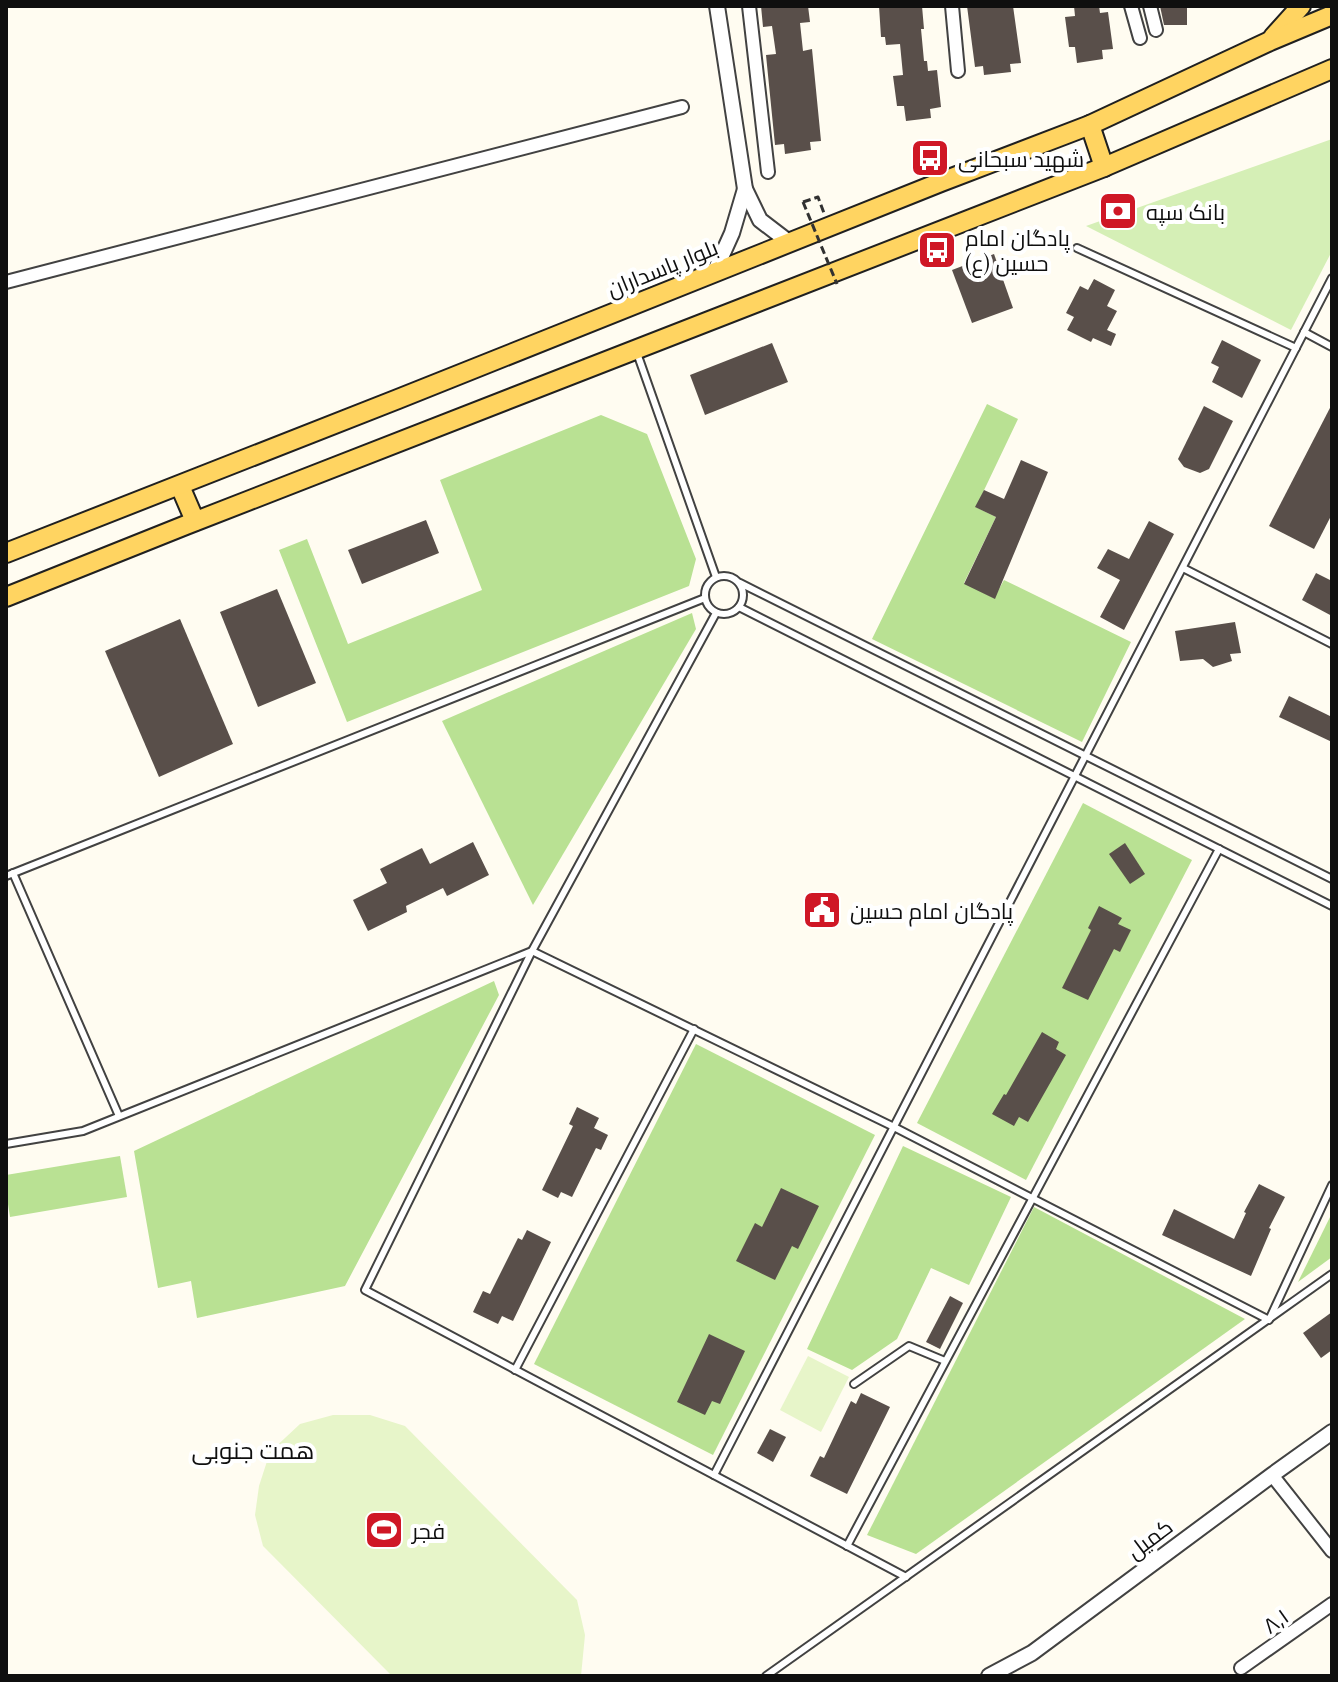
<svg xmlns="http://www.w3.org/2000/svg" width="1338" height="1682" font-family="'Playfair Display',Cairo,serif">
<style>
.green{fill:#d5efb6}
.forest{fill:#b9e193}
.pitch{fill:#e7f5c9}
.building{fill:#594f4a}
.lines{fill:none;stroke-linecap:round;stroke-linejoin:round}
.service-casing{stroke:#424242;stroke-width:10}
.minor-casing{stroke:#424242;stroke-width:16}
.tertiary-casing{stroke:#424242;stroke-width:18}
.primary-casing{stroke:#202020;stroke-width:22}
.path{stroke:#313131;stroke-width:3;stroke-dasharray:8 4;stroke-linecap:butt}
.service{stroke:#fff;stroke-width:6}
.minor{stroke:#fff;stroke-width:12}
.tertiary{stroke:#fff;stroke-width:14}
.primary{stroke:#ffd461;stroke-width:18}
.path-bridge{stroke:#313131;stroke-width:3;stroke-dasharray:8 4;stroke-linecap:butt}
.labels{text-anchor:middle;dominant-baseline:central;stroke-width:8;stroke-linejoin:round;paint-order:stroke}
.poi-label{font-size:22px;fill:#0f0f0f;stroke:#fff;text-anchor:start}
.street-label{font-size:22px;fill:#0f0f0f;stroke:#fff}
.neighbourhood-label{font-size:24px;fill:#0f0f0f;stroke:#fff}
</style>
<rect width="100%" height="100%" fill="#fffcf1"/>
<polygon class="green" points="1332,139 1332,251 1291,330 1086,226"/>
<g class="forest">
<polygon points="987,404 1018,419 976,507 996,517 964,583 994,598 1004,580 1131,642 1082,742 872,639"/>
<polygon points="601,415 647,434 696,559 689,586 347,722 279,550 307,539 348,644 482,590 440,480"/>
<polygon points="692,613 696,629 533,905 442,721"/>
<polygon points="1083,803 1192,860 1026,1180 917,1123"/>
<polygon points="494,981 499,995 345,1286 197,1318 191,1281 158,1288 134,1151"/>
<polygon points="696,1044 875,1135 713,1455 534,1364"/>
<polygon points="903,1146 1011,1197 969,1285 931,1268 897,1339 852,1370 807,1349"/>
<polygon points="120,1156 127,1197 10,1217 6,1191 6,1175"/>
<polygon points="1034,1207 1245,1319 916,1554 867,1535"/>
<polygon points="1332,1213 1332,1257 1298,1282"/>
</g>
<g class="pitch">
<polygon points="808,1356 849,1377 821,1432 780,1410"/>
<polygon points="333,1415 370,1415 405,1426 577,1600 585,1635 581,1676 392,1676 263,1546 255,1515 259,1486 270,1452 300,1424"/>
</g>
<g class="building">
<polygon points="761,6 808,6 810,22 800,23 803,51 812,49 821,141 810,142 811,150 785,154 784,144 775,145 766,55 776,54 772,26 763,27"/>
<polygon points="879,6 922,6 924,29 921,29 924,61 927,61 928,71 937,70 941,107 930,109 931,118 906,121 904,106 897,106 893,76 903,75 900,44 886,45 885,37 881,37"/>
<polygon points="967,6 1013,6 1021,63 1010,64 1011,72 984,75 983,66 975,67"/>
<polygon points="1074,6 1099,6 1100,13 1108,12 1113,49 1102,50 1103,59 1077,63 1075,47 1069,47 1065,17 1075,16"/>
<polygon points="1160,6 1187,6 1187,25 1164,25"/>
<polygon points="994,254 1013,308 972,323 952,270"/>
<polygon points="1094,279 1115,290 1107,306 1117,311 1107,330 1116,334 1111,346 1093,338 1091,342 1067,330 1074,317 1066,313 1080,286 1088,290"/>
<polygon points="1222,340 1261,360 1242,398 1212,382 1219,367 1211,363"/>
<polygon points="772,343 788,382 705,415 690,375"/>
<polygon points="1332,404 1332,514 1314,549 1269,526"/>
<polygon points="1204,406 1233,421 1209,469 1200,473 1184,467 1178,459"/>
<polygon points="1021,460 1048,472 995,599 964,584 996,517 975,507 984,490 1004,499"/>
<polygon points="426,520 439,553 362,584 348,550"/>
<polygon points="1149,521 1174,534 1124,630 1100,617 1120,580 1097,568 1108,549 1129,559"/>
<polygon points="1316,573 1332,581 1332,616 1302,600"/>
<polygon points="277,589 316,683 258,707 220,612"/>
<polygon points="180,619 233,744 159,777 105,651"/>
<polygon points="1235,622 1241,653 1230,654 1232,661 1213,667 1203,659 1180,661 1175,631"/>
<polygon points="1289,696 1332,717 1332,742 1279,717"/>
<polygon points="473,842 489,875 447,896 443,888 406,906 407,912 368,931 353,900 387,883 380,869 422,848 430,864"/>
<polygon points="1125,843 1145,874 1130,884 1109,854"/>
<polygon points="1099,906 1122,918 1118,924 1131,930 1120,952 1114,949 1088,1000 1062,988 1091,930 1088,928"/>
<polygon points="1042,1032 1059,1042 1056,1049 1066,1055 1028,1122 1019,1117 1014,1126 992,1114 1004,1094 1006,1095"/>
<polygon points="577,1107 599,1118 594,1128 608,1135 601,1150 596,1148 572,1197 561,1192 558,1198 542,1190 573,1126 569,1124"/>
<polygon points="1259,1184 1285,1197 1269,1228 1271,1229 1251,1276 1162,1235 1174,1209 1234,1239 1246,1213 1244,1212"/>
<polygon points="781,1188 819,1206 798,1249 792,1246 775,1280 736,1261 755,1223 762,1227"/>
<polygon points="527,1230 551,1242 513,1321 502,1316 498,1324 473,1312 483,1291 490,1294 518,1238 522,1240"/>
<polygon points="950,1296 963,1303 940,1349 926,1342"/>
<polygon points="1332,1312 1332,1350 1321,1358 1303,1333"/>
<polygon points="709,1334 745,1351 720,1404 712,1401 705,1415 677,1402"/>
<polygon points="861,1393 890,1407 847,1494 810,1476 820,1456 824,1458 851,1401 856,1404"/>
<polygon points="770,1429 786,1437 773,1462 757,1453"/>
</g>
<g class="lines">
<g class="service-casing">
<g id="service">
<polyline points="1077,248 1296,348"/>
<polyline points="1304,332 1332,347"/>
<polyline points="637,353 716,577"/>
<polyline points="1183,568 1332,644"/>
<circle cx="724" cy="595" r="19"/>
<polyline points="740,583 1332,879"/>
<polyline points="739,607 1332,906"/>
<polyline points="716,613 532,951 365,1290 906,1577"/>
<polyline points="13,873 119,1116"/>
<polyline points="6,876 705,598"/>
<polyline points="6,1144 83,1131 532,951 894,1127 1269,1320 1332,1185"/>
<polyline points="515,1370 694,1029"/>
<polyline points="854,1384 909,1346 945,1361"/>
<polyline points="714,1475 1332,278"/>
<polyline points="847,1546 1219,849"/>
<polyline points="766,1676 1332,1274"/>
</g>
</g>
<g class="minor-casing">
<g id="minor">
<polyline points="749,6 768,172"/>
<polyline points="952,6 958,71"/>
<polyline points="1131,6 1140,38"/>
<polyline points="1150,6 1156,30"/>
<polyline points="6,282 682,107"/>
<polyline points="1272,1475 1332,1551"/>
<polyline points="1241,1668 1332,1604"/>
</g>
</g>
<g class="tertiary-casing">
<g id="tertiary">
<polyline points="717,6 745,189 760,220 790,243"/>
<polyline points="714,273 732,233 745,189"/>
<polyline points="989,1676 1032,1653 1272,1475 1332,1432"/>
</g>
</g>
<g class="primary-casing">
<g id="primary">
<polyline points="1273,37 1301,6"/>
<polyline points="1090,125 1104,167"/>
<polyline points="180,486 195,521"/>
<polyline points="6,553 398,399 941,182 1090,125 1270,41 1332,15"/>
<polyline points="6,597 186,525 1104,167 1332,69"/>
</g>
</g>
<polyline class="path" points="803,202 818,197 824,213"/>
<use href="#service" class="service"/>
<use href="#minor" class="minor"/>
<use href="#tertiary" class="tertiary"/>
<use href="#primary" class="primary"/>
<polyline class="path-bridge" points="803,202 837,284"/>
</g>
<defs>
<g id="bus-square" transform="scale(2)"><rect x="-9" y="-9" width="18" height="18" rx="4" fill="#cf1726" stroke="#fff"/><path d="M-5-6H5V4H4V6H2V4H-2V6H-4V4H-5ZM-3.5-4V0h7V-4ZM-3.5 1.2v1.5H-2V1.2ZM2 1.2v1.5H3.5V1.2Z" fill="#fff"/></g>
<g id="bank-square" transform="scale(2)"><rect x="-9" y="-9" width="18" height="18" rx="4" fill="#cf1726" stroke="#fff"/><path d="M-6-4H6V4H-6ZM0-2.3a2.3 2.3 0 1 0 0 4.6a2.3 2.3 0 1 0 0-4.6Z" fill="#fff"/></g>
<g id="civic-square" transform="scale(2)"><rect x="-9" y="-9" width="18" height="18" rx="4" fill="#cf1726" stroke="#fff"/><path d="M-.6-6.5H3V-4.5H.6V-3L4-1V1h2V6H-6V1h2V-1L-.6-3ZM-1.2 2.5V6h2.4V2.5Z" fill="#fff"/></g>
<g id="stadium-square" transform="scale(2)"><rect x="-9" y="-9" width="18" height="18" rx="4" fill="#cf1726" stroke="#fff"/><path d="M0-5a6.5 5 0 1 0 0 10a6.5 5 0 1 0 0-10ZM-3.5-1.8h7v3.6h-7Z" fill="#fff"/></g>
</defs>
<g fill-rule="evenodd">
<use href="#bus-square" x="930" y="158"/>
<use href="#bank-square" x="1118" y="211"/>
<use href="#bus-square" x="937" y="250"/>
<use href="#civic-square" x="822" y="910"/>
<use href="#stadium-square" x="384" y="1530"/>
</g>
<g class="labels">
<g class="poi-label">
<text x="958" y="158">شهید سبحانی</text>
<text x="1146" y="211">بانک سپه</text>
<text x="965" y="237">پادگان امام<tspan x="965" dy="25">حسین (ع)</tspan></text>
<text x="850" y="910">پادگان امام حسین</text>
<text x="412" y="1530">فجر</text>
</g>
<g class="street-label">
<text transform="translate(662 267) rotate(-22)">بلوار پاسداران</text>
<text transform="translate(1149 1538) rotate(-37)">کمیل</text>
<text transform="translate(1275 1620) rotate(-35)">۸٫۱</text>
</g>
<g class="neighbourhood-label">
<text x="253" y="1449">همت جنوبی</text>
</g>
</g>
<rect width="1338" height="1682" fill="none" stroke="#0f0f0f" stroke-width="16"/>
</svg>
